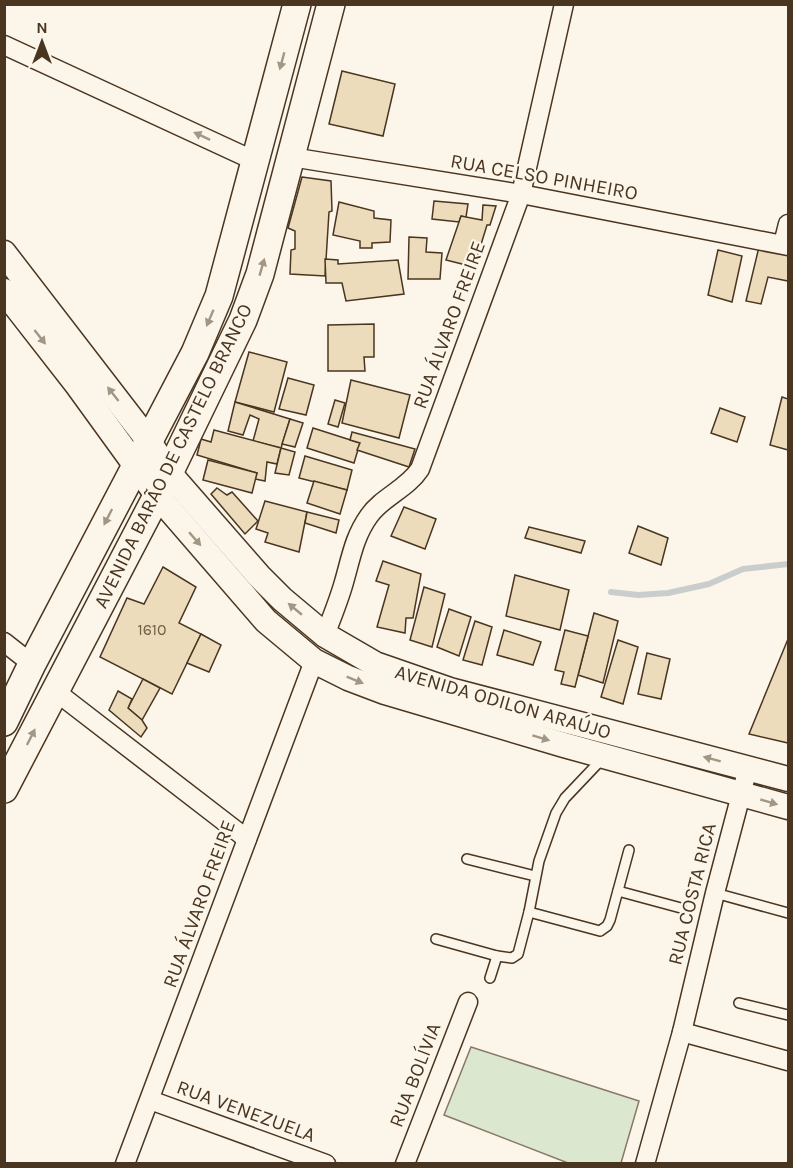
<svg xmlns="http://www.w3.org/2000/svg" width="793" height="1168" font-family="Karla,sans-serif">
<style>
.green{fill:#dce7d0;stroke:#887966;stroke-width:1.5}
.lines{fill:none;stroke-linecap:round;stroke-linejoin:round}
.stream{stroke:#c9cecd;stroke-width:6}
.building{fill:#ecdcbc;stroke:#4a3520;stroke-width:1.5}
.service-casing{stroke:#4a3520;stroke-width:12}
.minor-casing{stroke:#4a3520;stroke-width:21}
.secondary-casing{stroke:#4a3520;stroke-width:27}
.primary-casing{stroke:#4a3520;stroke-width:30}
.service{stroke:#fbf6e9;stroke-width:9}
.minor{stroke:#fbf6e9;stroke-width:18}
.secondary{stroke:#fbf6e9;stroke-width:24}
.primary{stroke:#fbf6e9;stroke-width:27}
.oneway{fill:#a29684}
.labels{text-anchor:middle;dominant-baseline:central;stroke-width:4.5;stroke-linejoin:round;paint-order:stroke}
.number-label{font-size:16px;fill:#725f47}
.street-label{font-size:20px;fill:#4a3520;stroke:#fbf6e9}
</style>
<rect width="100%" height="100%" fill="#fbf6e9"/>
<polygon class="green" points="471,1047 639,1101 621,1163 568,1163 444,1115"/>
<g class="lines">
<polyline class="stream" points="611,592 638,595 668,593 709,584 743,569 788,564"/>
</g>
<g class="building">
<polygon points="342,71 395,84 383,136 329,124"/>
<polygon points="302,177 331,181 332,211 329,212 325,276 290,274 291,250 295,249 295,231 288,228"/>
<polygon points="434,201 468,204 466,217 461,216 459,222 432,219"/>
<polygon points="339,202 374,211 374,218 391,220 390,242 372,243 372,248 360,248 360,241 333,235"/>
<polygon points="483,205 496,206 490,225 487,225 474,267 446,260 461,216 482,220"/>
<polygon points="409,237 427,238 426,252 442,253 440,279 408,279"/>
<polygon points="759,247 788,253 788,281 768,277 761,304 746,301"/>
<polygon points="718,250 742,256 732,302 708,295"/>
<polygon points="325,259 338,260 338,264 398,260 404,294 346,301 342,283 326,283"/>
<polygon points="374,324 374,357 364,357 365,371 328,371 328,325"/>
<polygon points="249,352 287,362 274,412 235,402"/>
<polygon points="288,378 314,385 306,415 279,409"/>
<polygon points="351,380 410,395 399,438 342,423"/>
<polygon points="782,397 788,399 788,450 770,445"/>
<polygon points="335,400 345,403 338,427 328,424"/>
<polygon points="235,402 290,419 281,448 253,441 259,419 250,415 243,435 228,431"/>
<polygon points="720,408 745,417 737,442 711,433"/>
<polygon points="290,419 303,423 295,447 282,444"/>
<polygon points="313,428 360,443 354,463 307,448"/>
<polygon points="214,430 281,448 277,464 267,462 265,481 255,479 257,473 197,455 201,439 211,442"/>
<polygon points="352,432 415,449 409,467 357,450 360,443 350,440"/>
<polygon points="281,448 295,452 289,475 275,473"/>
<polygon points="305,456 352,470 347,490 299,478"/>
<polygon points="208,460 257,473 252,493 203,480"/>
<polygon points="314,481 347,490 340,514 307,503"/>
<polygon points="217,488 227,495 232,492 258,521 245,534 211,494"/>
<polygon points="265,501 307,512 299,552 265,542 268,533 256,529"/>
<polygon points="404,507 436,519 425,549 391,536"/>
<polygon points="307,512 339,520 336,533 305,523"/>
<polygon points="638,526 668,538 661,565 629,553"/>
<polygon points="529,527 585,541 581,553 525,538"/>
<polygon points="383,561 421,574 413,618 406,618 405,633 377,627 389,585 376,581"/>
<polygon points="163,567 196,587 179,623 201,634 172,694 100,657 127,598 144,604"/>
<polygon points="515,575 569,590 560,630 506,616"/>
<polygon points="424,587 445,594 432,647 410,640"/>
<polygon points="449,609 471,617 459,656 437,647"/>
<polygon points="594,613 618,621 603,683 578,675"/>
<polygon points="475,621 492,627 482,665 463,660"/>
<polygon points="504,630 541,642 533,665 497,655"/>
<polygon points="565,630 588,636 575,687 561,684 564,672 555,670"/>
<polygon points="201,634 221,645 209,672 187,663"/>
<polygon points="788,639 788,743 749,734"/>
<polygon points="618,640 638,647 623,704 601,697"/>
<polygon points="647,653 670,659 661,699 638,694"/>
<polygon points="143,679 160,688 142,720 128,708"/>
<polygon points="118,691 132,699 128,708 142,720 147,728 141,737 109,710"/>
</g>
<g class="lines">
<g class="service-casing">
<g id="service">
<polyline points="467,859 535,876"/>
<polyline points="618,891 681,908"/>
<polyline points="715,893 788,913"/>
<polyline points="529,912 600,931 607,926 610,920 629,850"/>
<polyline points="436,939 497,956"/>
<polyline points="490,978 497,956 512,958 518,954 529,912 539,861 556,813 565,798 602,759"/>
<polyline points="739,1003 788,1015"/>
</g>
</g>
<g class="minor-casing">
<g id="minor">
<polyline points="4,45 255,161"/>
<polyline points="291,157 521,194 788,246"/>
<polyline points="783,244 788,224"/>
<path d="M325,635c7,-18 14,-35 19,-53 7,-24 10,-45 25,-66 13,-19 38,-27 51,-47l101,-275 43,-190"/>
<polyline points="4,642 32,664"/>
<polyline points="55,691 247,839"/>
<polyline points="682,1032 788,1061"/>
<polyline points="150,1100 326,1164"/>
<polyline points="125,1164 314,661"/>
<polyline points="405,1164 468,1002"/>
<polyline points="645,1164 682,1032 715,893 748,768"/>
</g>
</g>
<g class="secondary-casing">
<g id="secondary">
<polyline points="4,253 148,440 169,473 259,576 282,599 325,635 375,664 450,690 788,779"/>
<polyline points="4,291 78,386 157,495 266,621 314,661 348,678 385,692 564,745 788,807"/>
</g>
</g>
<g class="primary-casing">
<g id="primary">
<polyline points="4,722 32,664 195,353 219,296 297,4"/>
<polyline points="4,789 169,473 243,320 260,274 331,4"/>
</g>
</g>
<use href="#service" class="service"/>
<use href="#minor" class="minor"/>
<use href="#secondary" class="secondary"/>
<use href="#primary" class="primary"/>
</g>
<defs><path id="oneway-solid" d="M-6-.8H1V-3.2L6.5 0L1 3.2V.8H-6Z" transform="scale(1.5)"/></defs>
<g class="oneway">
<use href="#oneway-solid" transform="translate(282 61) rotate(105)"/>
<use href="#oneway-solid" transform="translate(202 136) rotate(-155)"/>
<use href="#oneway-solid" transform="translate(262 267) rotate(-74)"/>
<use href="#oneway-solid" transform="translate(210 318) rotate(113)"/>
<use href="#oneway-solid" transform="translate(40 337) rotate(52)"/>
<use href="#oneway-solid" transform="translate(113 394) rotate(-128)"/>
<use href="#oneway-solid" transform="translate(108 517) rotate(117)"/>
<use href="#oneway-solid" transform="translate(195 539) rotate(49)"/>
<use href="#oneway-solid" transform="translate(295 609) rotate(-140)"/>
<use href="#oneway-solid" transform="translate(355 680) rotate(22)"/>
<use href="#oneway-solid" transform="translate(31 737) rotate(-63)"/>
<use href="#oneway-solid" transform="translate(541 738) rotate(17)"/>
<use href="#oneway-solid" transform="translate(712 759) rotate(-165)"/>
<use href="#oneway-solid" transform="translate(769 802) rotate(16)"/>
</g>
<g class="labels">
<g class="number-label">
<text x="152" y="629">1610</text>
</g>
<g class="street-label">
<text transform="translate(544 177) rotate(10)">RUA CELSO PINHEIRO</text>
<text transform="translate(449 325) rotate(-70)">RUA ÁLVARO FREIRE</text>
<text transform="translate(173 456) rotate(-64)">AVENIDA BARÃO DE CASTELO BRANCO</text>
<text transform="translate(503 702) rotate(16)">AVENIDA ODILON ARAÚJO</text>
<text transform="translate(692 894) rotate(-76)">RUA COSTA RICA</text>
<text transform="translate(199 904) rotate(-70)">RUA ÁLVARO FREIRE</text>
<text transform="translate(415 1075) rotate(-69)">RUA BOLÍVIA</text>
<text transform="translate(246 1111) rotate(20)">RUA VENEZUELA</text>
</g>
</g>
<rect width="793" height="1168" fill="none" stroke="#4a3520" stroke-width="12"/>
<g transform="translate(42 42)" stroke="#fbf6e9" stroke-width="4.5" paint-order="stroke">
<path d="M0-4.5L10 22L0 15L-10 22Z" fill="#4a3520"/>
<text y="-9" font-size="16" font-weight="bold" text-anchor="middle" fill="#4a3520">N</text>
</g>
</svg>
